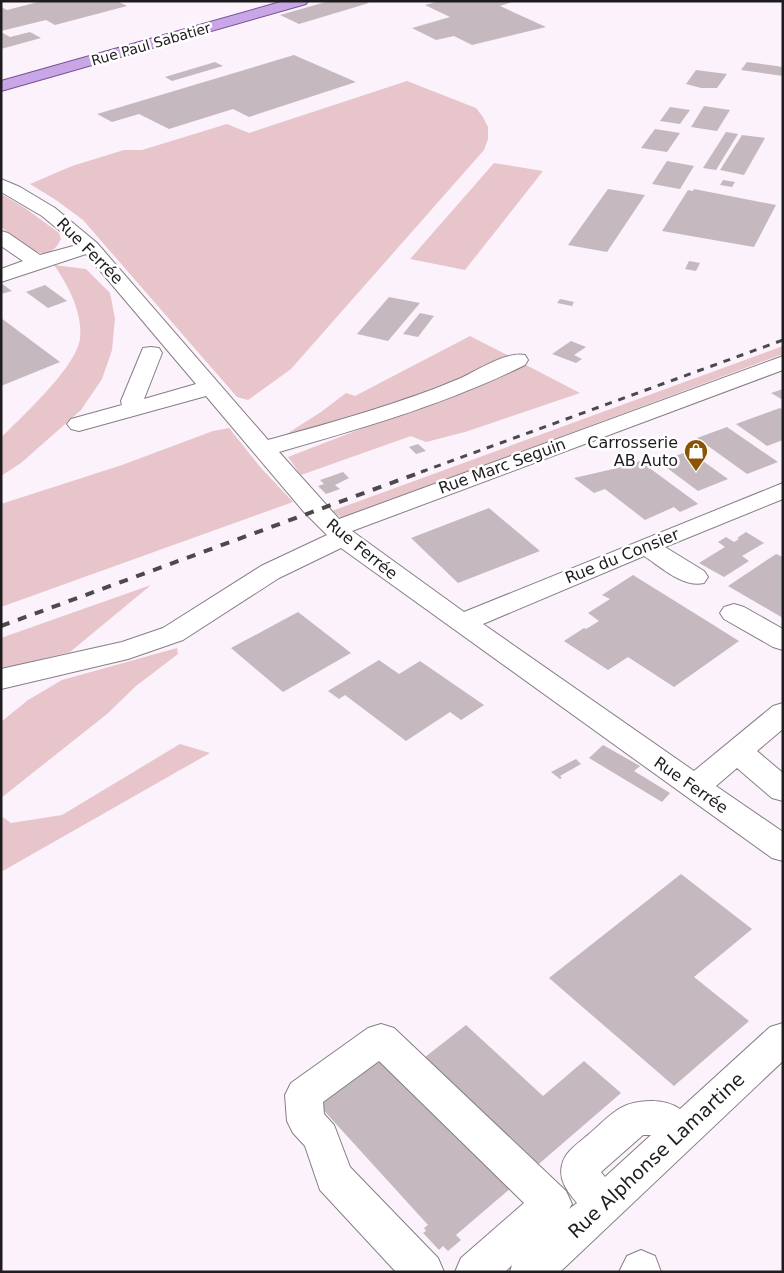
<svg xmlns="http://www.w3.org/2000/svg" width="784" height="1273" font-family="'DejaVu Sans',sans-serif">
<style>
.green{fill:#e7c5ca}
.building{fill:#c5b9bf}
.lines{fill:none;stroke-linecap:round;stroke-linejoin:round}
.minor-casing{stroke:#867e86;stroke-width:2}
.major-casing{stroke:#765096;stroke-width:2}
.minor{fill:#fff;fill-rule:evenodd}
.major{fill:#c9a7e6;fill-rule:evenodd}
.rail-far1{stroke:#4c484c;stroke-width:3;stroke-dasharray:7 7;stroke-linecap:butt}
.rail{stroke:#4c484c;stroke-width:4;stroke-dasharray:9 9;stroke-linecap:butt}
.labels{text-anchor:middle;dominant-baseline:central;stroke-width:5;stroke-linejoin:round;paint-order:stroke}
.far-street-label{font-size:14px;fill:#1f1c1f;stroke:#fff}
.street-label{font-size:16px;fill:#1f1c1f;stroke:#fff}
.poi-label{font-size:16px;fill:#1f1c1f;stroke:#fff;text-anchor:end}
.near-street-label{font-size:19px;fill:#1f1c1f;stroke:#fff}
</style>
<rect width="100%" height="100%" fill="#fbf2fb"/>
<g class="green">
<polygon points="407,81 476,108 483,117 488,127 488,139 484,150 291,369 248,400 237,397 83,220 56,200 30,184 72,166 124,150 142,150 227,124 249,133"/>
<polygon points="494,163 543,171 465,270 410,259"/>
<path d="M1,194l24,14 34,25 2,6c-15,32 -42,1 -60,-12z"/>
<path d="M54,265l32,4 24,24 5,25 -3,32 -10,29 -21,31 -60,53 -20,13v-38c21,-22 74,-69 79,-99 3,-26 -12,-54 -26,-74z"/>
<polygon points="470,336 517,360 434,387 368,413 285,435 321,412 346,393 355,396"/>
<polygon points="783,346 783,354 342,518 332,511"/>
<polygon points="526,365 580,393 465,432 426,442 411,436 301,475 288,457"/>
<polygon points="229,428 261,468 293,502 1,607 1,504 122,465 213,431"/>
<polygon points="151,585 70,652 1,669 1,638"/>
<polygon points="177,648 178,654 136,686 107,714 1,798 1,722 28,700 62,680"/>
<polygon points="180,744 210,753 1,872 1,816 11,823 62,815"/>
</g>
<g class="building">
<polygon points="42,1 117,1 127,6 55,25 46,20 1,31 1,7 7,10"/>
<polygon points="329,1 364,1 369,3 299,24 280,15"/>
<polygon points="440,1 515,1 500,6 546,27 472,45 454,36 436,40 412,28 450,17 425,5"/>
<polygon points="1,32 10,37 30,32 41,38 1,49"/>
<polygon points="294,55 356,82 249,117 233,109 169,129 139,114 112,122 97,114"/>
<polygon points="215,62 223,66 172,81 165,77"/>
<polygon points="747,62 783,67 783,76 741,70"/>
<polygon points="696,70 727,74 717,88 701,88 686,84"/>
<polygon points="704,106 730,110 717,131 691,127"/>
<polygon points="670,107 690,110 680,124 660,121"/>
<polygon points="655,129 680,133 667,152 641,148"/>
<polygon points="726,132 738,134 716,170 703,168"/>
<polygon points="742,135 765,138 744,175 720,170"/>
<polygon points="667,161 694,166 680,189 652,184"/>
<polygon points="723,180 735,182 732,187 720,185"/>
<polygon points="608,189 645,195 607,252 568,245"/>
<polygon points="694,189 776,205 754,247 662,231 688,190 693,191"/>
<polygon points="689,261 700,263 696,271 685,269"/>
<polygon points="1,283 12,291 1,294"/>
<polygon points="45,285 67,301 48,308 26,292"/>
<polygon points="389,297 420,303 388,341 357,334"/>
<polygon points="560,299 574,302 572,306 557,303"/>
<polygon points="420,313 434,316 418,337 403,334"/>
<polygon points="1,318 60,362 1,386"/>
<polygon points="571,341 586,347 574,355 582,359 576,363 552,354"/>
<polygon points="783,389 783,400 771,393"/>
<polygon points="780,408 783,410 783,440 767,446 736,424"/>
<polygon points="727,427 778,462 747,474 697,438"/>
<polygon points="418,444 426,451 416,454 409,447"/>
<polygon points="689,451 728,479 698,491 659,462"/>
<polygon points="640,461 697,503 698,504 680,512 674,507 645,520 605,489 594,493 574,478 626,466"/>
<polygon points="343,472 349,478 335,485 340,489 326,494 318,486 324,484 320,480"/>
<polygon points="489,508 540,551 458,583 411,538"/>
<polygon points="746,532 764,543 742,556 749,561 724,577 699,563 725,547 718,542 726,537 734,542 739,539 737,538"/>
<polygon points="776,554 783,557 783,618 728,586"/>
<polygon points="633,575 707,621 739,641 674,687 628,657 608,670 564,641 584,628 586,629 599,621 588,613 610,599 602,595"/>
<polygon points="298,612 351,653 283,692 231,648"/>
<polygon points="379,660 399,674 420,661 484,705 461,720 450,712 406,741 345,695 339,699 328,691"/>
<polygon points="603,745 640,766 634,771 670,793 662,802 589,758"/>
<polygon points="576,759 581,764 560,776 562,778 560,779 551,772"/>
<polygon points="681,874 752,929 694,977 749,1021 674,1086 549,978"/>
<polygon points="466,1025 543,1096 584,1061 621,1093 533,1169 420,1061"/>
<polygon points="384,1053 512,1187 456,1235 461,1240 448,1251 443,1246 439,1250 423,1233 426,1231 424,1228 428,1225 317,1103"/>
</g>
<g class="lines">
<g class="minor-casing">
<g id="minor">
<path d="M1,179l19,8 35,21 42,35 171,197c66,-18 131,-36 193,-62 17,-8 46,-27 64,-23l3,5 -3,5c-79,39 -162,63 -246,87l60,67 444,-163v14l-431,161 112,81 319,-129v16l-118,48 39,24 4,6 -4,6c-21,5 -43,-16 -60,-27l-161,68 211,147 79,-65 10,-3v26l-26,22 26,22v28l-11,-3 -35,-30 -21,18 67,46v29l-11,-3 -431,-310 -62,30 -96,62 -55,19 -127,30v-20l121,-27 41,-14 98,-62 66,-31 -23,-23 -98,-116 -127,35 -8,-2 -4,-5 4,-5 51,-14 -1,-4 22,-53 8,-1 8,1 3,5 -18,46 52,-15 -110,-130 -85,28v-13l22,-8 -22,-15v-15l7,2 32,22 37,-10 -35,-29 -41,-24z"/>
<polygon points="734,604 744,607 783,629 783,650 773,647 724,619 720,613 724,607"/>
<path d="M783,1023v38l-223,211h-50l2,-7 -7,7h-50l6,-14 63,-55 -145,-142 -56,41 1,12 10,11 16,42 88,91 6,14h-48l-76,-82 -15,-44 -12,-13 -6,-12 -2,-26 6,-12 77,-55 13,-4 13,4 172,163 6,13 -3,5 8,-6c-9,-11 -19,-23 -15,-38 3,-14 17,-22 27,-31 22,-19 31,-33 62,-33 11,0 20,2 29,8l90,-82zM643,1135h8l-46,42 -4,-5z"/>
<polygon points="641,1250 655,1256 661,1272 619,1272 627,1256"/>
</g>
</g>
<g class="major-casing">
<polygon id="major" points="284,1 308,1 306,4 1,91 1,81"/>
</g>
<use href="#minor" class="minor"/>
<use href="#major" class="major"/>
<polyline class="rail-far1" points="421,472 783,340"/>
<polyline class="rail" points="1,626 424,471"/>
</g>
<defs>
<g id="shop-pin" transform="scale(1.25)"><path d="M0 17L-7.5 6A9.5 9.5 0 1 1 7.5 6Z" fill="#8a5402" stroke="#fff"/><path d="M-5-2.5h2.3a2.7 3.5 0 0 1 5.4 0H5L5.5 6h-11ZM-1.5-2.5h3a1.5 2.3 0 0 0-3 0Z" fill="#fff"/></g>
</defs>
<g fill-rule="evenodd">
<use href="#shop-pin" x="696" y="451"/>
</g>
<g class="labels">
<g class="far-street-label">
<text transform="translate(151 44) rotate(-16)">Rue Paul Sabatier</text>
</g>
<g class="street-label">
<text transform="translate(90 251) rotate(45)">Rue Ferrée</text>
<text transform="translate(502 466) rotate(-20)">Rue Marc Seguin</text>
<text transform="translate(362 549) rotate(39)">Rue Ferrée</text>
<text transform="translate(622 556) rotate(-22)">Rue du Consier</text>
<text transform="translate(691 785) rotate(35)">Rue Ferrée</text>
</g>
<g class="poi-label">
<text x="678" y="442">Carrosserie<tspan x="678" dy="18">AB Auto</tspan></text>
</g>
<g class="near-street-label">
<text transform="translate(656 1155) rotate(-43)">Rue Alphonse Lamartine</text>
</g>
</g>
<rect width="784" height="1273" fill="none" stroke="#1f1c1f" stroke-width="5"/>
</svg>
